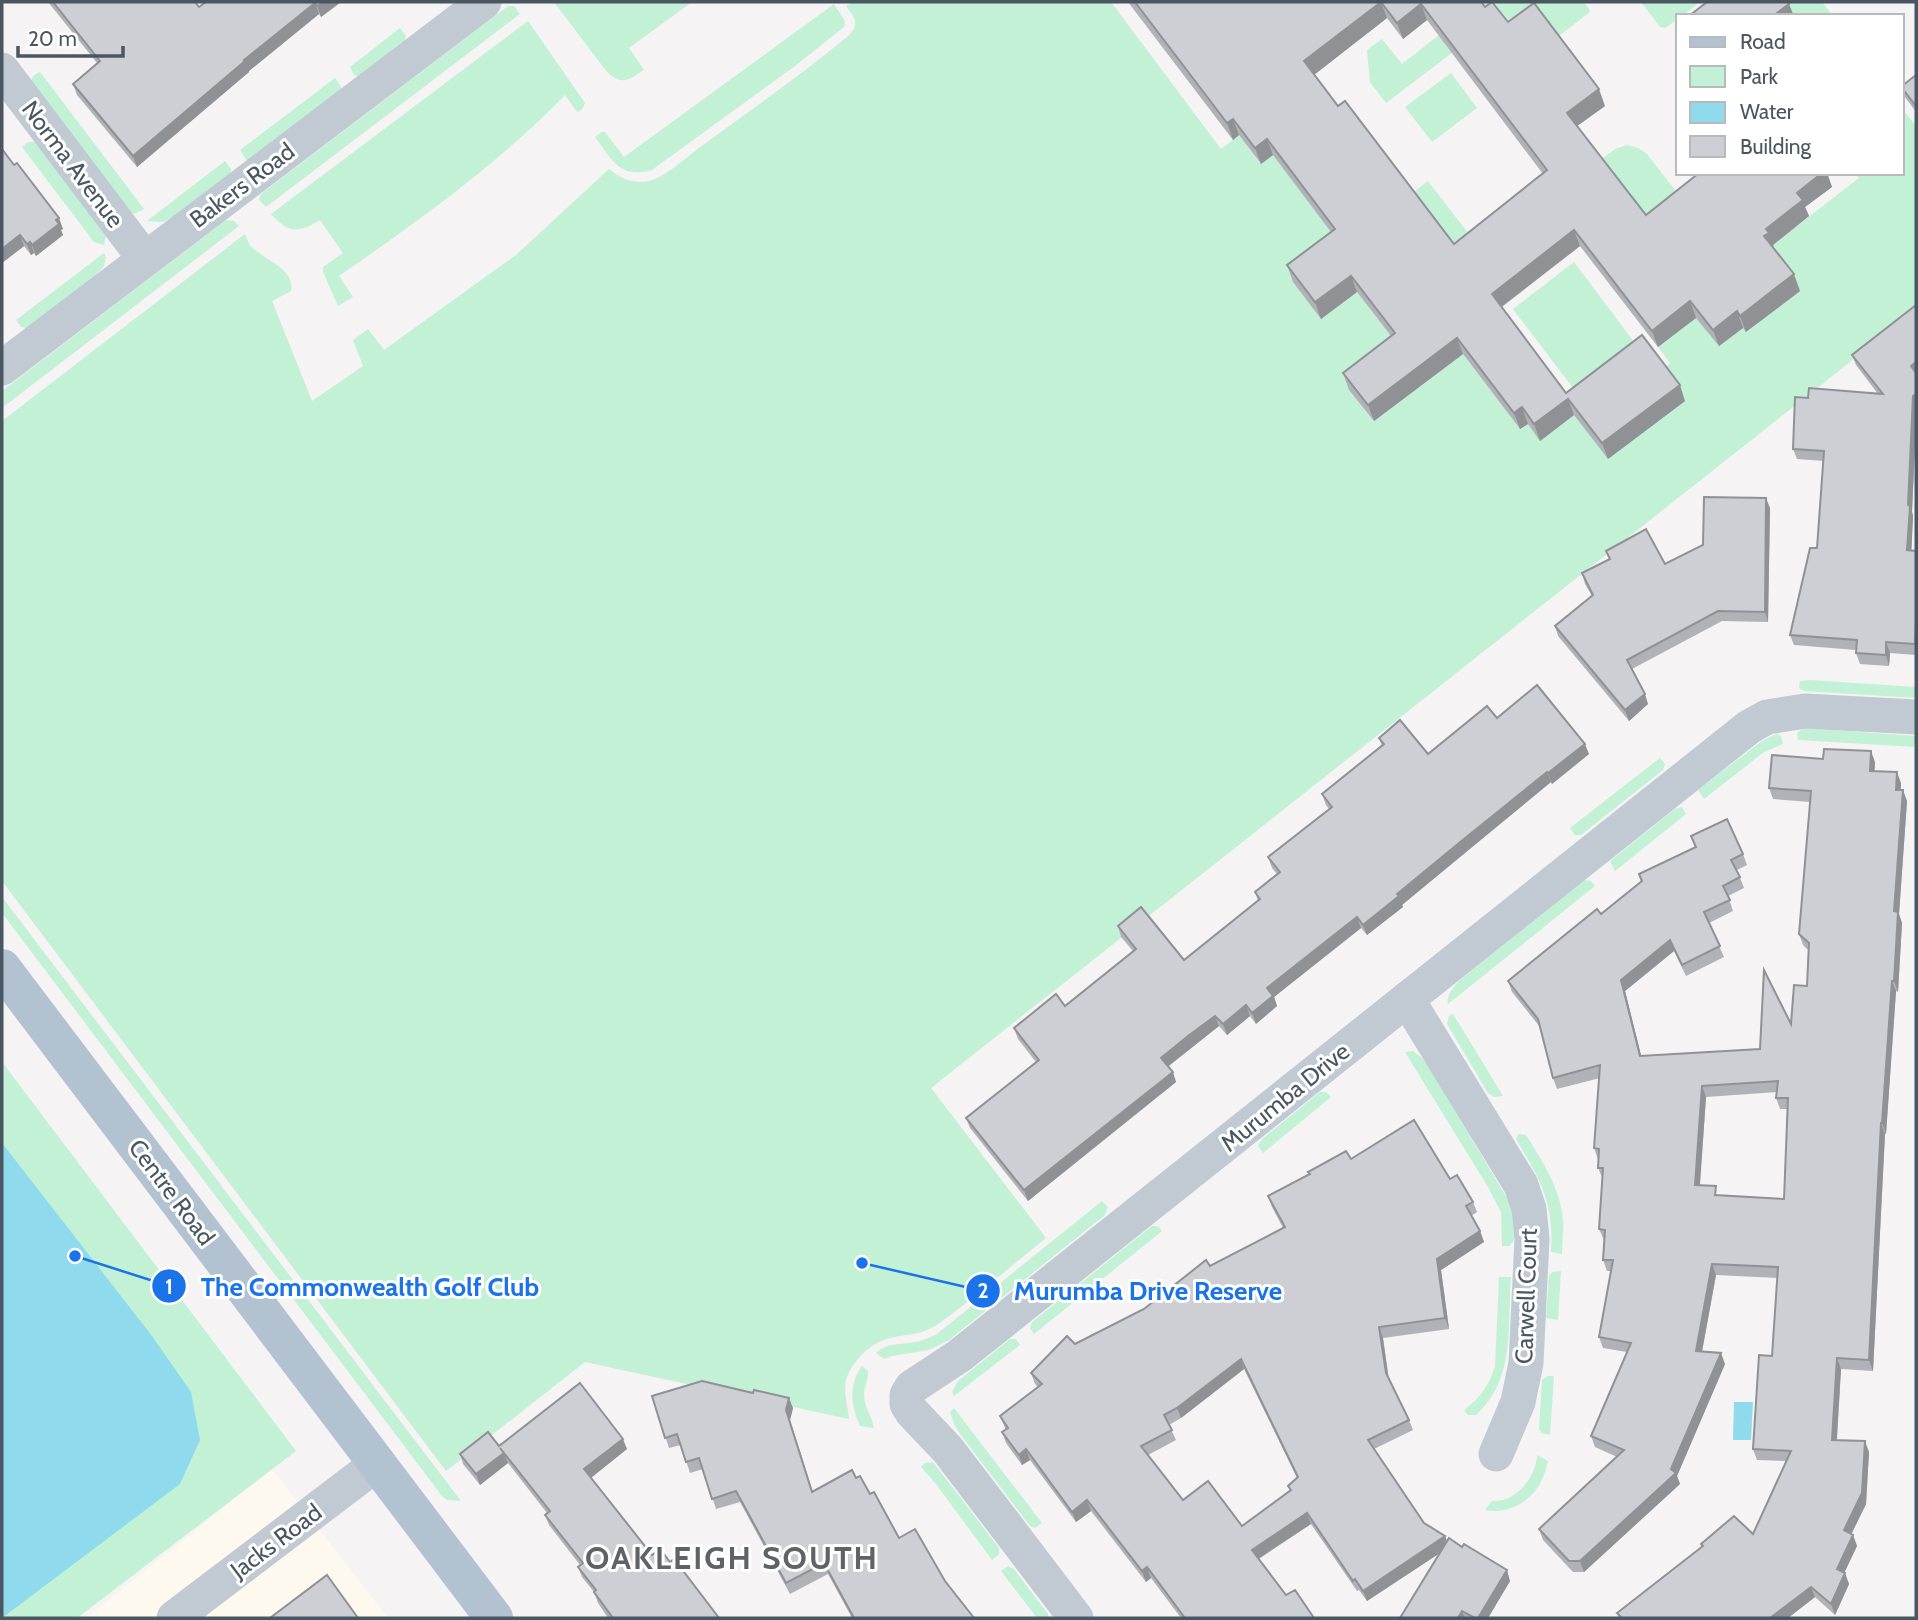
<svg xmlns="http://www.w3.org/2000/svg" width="1918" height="1620" font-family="Cabin,sans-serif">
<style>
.commercial{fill:#fdf9ef}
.green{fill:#c3f1d5}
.water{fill:#90daee}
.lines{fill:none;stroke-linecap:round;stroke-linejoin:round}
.minor{stroke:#c1cad2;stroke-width:35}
.major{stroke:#b3c2d1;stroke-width:38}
.wall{fill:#b0b2b7;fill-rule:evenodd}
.shaded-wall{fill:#909195}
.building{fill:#cdcfd5;stroke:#909195;stroke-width:2;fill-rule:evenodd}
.labels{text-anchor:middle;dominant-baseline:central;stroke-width:6;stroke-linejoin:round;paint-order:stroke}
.street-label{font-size:24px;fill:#4a5661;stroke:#fff}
.district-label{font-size:32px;font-weight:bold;letter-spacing:2px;fill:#5f6368;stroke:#fff}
.leader{fill:none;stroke:#1a73e8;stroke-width:2.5}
.callout-dot{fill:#1a73e8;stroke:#fff;stroke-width:2.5}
.mark-label{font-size:21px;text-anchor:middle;font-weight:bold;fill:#fff}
.callout-label{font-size:26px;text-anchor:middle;font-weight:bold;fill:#1a73e8;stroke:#fff;stroke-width:6;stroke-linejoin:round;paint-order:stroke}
</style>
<rect width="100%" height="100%" fill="#f5f3f3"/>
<polygon class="commercial" points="272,1469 388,1618 86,1618"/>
<g class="green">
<path d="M554,2h138l-63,46 15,22c-16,10 -21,16 -37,2z"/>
<path d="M853,2h258l110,147 18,-14 21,29 32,-23 49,104 -19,73 35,-26 26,34 27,-131 18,-14 63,82 -99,93 25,33 31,-24 1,-29 71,93 8,-5 12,16 34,-25 88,-45 8,-7 -12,-16 32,-24 -11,-15 64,20 4,4 52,-41 -29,-38 2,-8 87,-67 -3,-5h46v-65l14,18v184l-985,778 115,150c-35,28 -69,58 -105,84 -20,14 -30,11 -51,16 -20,4 -44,28 -45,49 0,10 3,22 4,32l-264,-57 -139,109 -444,-590v-460l243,-187c1,3 3,8 5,11 12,15 45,22 41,46l-19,10 40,100 51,-35 -10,-26 15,-11 16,21 132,-95 93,-86c12,10 25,15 40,12 17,-4 40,-26 54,-36 49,-36 98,-70 144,-108 13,-13 9,-17 -1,-31z"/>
<polygon points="1481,2 1584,2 1589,9 1590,12 1555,39 1514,39 1498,18 1386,103 1370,82 1367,50 1382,39 1402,64"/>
<polygon points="1641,2 1700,2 1682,16 1678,16 1678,19 1665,28 1660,27"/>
<polygon points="1782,2 1822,2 1833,16 1793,16"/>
<path d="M834,4l11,17 -1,6 -49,39 -143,104c-32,9 -40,-10 -57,-33l6,-5h4l19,25z"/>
<polygon points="508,6 514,6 520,14 266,207 259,200 261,194"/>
<path d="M528,21l57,82 -3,7 -5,2 -12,-17c-68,70 -147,126 -226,181l14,21 -15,9 -15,-34v-5l20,-14 -23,-33c-22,13 -31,14 -49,-6z"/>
<polygon points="400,28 406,36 405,40 358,76 354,75 350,67"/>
<polygon points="40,72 144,209 134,214 126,207 31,80 34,75"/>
<polygon points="1451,73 1477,108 1432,142 1405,107"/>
<polygon points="335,78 340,85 341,90 247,161 240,150"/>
<polygon points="29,142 35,142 106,235 104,245 94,242 22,147"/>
<polygon points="1627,145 1638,148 1646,153 1686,204 1643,238 1602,159 1615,149"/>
<polygon points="225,161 231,169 231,173 174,216 163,222 147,221"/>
<polygon points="226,220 234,221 239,226 2,408 2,391"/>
<polygon points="104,253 106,257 104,266 93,278 28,328 21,327 16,320"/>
<polygon points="1574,262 1637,346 1576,392 1513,309"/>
<polygon points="1810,680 1916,687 1916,698 1804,691 1799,688 1800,681"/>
<polygon points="1804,728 1916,736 1916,747 1798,740 1797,733"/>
<polygon points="1776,734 1781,736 1783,744 1764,752 1704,799 1698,790 1762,741"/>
<polygon points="1660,758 1665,764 1663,770 1581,835 1575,835 1570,828"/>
<polygon points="1682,807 1686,814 1615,871 1610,861 1675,809"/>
<path d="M1584,880l7,1 4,5 -147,118c-2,-9 6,-17 11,-23z"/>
<polygon points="2,897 461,1501 447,1500 442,1496 2,913"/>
<polygon points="1453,1014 1503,1096 1494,1097 1488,1093 1447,1024 1449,1016"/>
<polygon points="1413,1051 1422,1058 1429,1067 1508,1200 1512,1213 1514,1238 1513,1242 1509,1246 1502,1246 1501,1212 1488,1187 1405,1052"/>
<polygon points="2,1062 296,1451 77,1618 2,1618"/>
<polygon points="1320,1092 1326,1092 1331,1097 1263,1153 1258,1146 1262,1139"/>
<path d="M1519,1134l7,1c17,27 34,53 37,85 1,11 -1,23 -1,34l-11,-2c3,-50 -10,-71 -35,-113z"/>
<path d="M1102,1201l6,6 -3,8 -156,125 -20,10 -37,6 -8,3 -8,-6c12,-11 24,-8 39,-11 8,-1 15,-5 22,-8z"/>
<polygon points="1152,1226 1158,1226 1162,1231 1034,1334 1030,1328 1032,1322"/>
<polygon points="1561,1271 1558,1320 1546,1318 1549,1276 1552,1272"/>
<path d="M1499,1277h12c-4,49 5,102 -35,138h-8l-4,-5c16,-12 25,-24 31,-44z"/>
<polygon points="1010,1339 1016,1339 1020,1345 954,1396 952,1392 958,1381"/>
<path d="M862,1366l6,5c1,9 -4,15 -4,23 0,13 8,22 10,34l-14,-2c-9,-21 -12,-40 2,-60z"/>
<polygon points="1547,1376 1554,1376 1550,1435 1542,1433 1539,1429 1542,1380"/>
<polygon points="954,1408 1042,1523 1035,1528 1030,1526 960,1434 954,1424 950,1412"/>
<path d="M1537,1455l11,6c-2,8 -5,19 -10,26 -12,18 -32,27 -53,23l7,-9c24,2 44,-24 45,-46z"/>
<polygon points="933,1462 999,1548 999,1554 992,1560 936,1484 921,1467 925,1463"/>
<polygon points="1008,1566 1014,1569 1048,1614 1048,1618 1037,1618 1001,1571"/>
</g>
<g class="water">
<polygon points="2,1143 152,1336 191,1392 200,1440 180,1484 2,1618"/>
<polygon points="1734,1402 1753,1402 1751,1440 1733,1440"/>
</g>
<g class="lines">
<g class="minor">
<polyline points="2,70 145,259"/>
<polyline points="2,368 484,2"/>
<polyline points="1407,999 1521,1185 1529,1209 1532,1239 1526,1363 1518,1402 1496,1454"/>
<polyline points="174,1618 378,1463"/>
<polyline points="1076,1618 948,1450 912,1412 907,1404 907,1395 912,1387 959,1356 1749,727 1767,717 1805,711 1916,717"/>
</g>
<polyline class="major" points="2,968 494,1618"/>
</g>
<g class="wall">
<polygon points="48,2 195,2 199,7 341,2 321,17 319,14 249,71 249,72 137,167 77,95 73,84 97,63"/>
<path d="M1128,2h353l4,5 23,15 97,84 -28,20 69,89 53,-42h128l5,14 -27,20 4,9 -36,29 1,4 26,42 -54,41 -3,-4 -24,18 -23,-28 -38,29 -78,-101 -78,61 64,86 119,8 -77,58 -34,-44 -34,26 -12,-17 -8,5 -57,-75 -89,67 -25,-31 -6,-17 48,-37 -34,-44 -36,27 -28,-37 -6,-17 44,-33 -58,-77 -12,9 -22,-29 -6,5zM1387,18l16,21 24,-19 116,154 -89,70 -116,-138 -24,-31z"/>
<polygon points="1916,75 1916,112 1905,97 1902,90 1902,86"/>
<polygon points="2,149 63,229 61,230 63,235 36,256 34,253 31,255 24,246 2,263"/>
<polygon points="1916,305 1916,424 1912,512 1913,516 1911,551 1916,551 1916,655 1890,653 1889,666 1860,664 1856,653 1856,650 1794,645 1790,635 1817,548 1824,461 1797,459 1793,449 1808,398 1878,394 1856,365 1852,355"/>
<polygon points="1770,508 1768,622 1722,621 1632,669 1648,704 1629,721 1558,636 1555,626 1592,596 1585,584 1582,573 1609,559 1606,551 1665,564 1703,545"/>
<polygon points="1497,718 1589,754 1552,784 1551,782 1463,854 1402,905 1403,907 1367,935 1361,928 1274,997 1277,1006 1256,1024 1250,1016 1227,1035 1219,1026 1192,1047 1168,1066 1176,1082 1028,1201 970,1128 966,1118 1036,1062 1018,1039 1014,1028 1065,1006 1133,951 1121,937 1118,926 1184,960 1258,901 1255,892 1277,874 1272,868 1268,857 1329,809 1326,805 1322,794 1382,746 1379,738 1428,754"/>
<path d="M1823,759l52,3 -1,9 27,12v7l6,11 -8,113 3,9 -4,69 -2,-1 -10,143h-1l-12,237 -32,-2 -4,71 32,12 -3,52 -15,30 2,1 4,11 -13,26 5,12 -14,31 -20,-18 -27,21h-169l-2,-5 85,-66 -1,-3 52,-10 33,-73 -29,-1 -4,-11 19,-93 6,-78 -62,-3 -14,77 23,12 -48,112 3,8 -96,88h-11l-30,-32 -4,-11 78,-72 -22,-10 -4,-11 36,-84 -24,-4 -4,-11 12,-66h-4l-4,-11 1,-20 -5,-11 4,-50 -5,-11v-9l-4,-11 6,-70 -43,11 -4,-11 -13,-51 -28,-35 -4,-11 93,-67 40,-32 -2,-8 56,-26 -4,-12 52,18 4,11 -10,5 7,18 -16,8 5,15 -24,12 15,34 -38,19 -12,-25 -49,40 16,65 119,-7 31,-25 16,-38 1,-36 -5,-5 -4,-11 11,-132 -37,-3 -4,-11zM1777,1092l-1,6 4,11h7l-3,90 -65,-3 -19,-11 6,-88z"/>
<path d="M1351,1159l99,20 23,23 4,10 -6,4 9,15 4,11 -43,28 8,59 -66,9 6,41 20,41 4,10 -39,19 50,74 21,13 2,5 63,40 -22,37h-88l40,-65 -73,48 -8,-11 -2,1 -46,-67 -52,35 27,36 28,23h-133l-30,-40 -5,4 -55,-71 -15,11 -46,-62 -8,5 -16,-22 -4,-11 4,-2 -6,-14 38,-29 -3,-3 -4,-11 44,-29 69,-35 66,-43 73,-38 -11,-21 -4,-11 41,-22 -1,-2zM1244,1369l53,109 -9,8 2,5 -48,35 -59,-26 -35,-45 28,-15 -7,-15 12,-7z"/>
<polygon points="652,1396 793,1408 790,1420 813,1492 856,1478 870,1494 899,1538 945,1581 974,1618 852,1618 828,1574 790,1594 740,1502 716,1509 703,1469 690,1473 681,1445 669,1448"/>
<polygon points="499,1446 627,1449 591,1478 652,1555 670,1562 719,1618 608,1618 598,1603 594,1592 582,1577 578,1567 580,1565 549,1525 545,1515 547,1513 508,1463 480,1485 463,1464 460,1454"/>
</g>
<g class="shaded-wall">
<polygon points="323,2 341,2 321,17 317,6"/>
<polygon points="1381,2 1387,18 1310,78 1304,61"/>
<polygon points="315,3 319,14 249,71 249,72 137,167 133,156 244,60"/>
<polygon points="1421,4 1427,20 1403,39 1397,23"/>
<polygon points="1789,4 1794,16 1773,16"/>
<polygon points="1599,89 1605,106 1573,129 1567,113"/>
<polygon points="1233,119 1239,135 1233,140 1227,123"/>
<polygon points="1267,139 1273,155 1261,164 1255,148"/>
<polygon points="1822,173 1827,173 1832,187 1805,207 1809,216 1773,245 1774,249 1764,236 1766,229 1797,193"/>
<polygon points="59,218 63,229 61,230 63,235 36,256 32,245"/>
<polygon points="1574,230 1580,246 1497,310 1492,294"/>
<polygon points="20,235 24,246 2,263 2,249"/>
<polygon points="30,242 34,253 31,255 27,244"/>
<polygon points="1794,274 1800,291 1746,332 1740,316"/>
<polygon points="1351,276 1357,292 1321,319 1315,302"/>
<polygon points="1690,301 1696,318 1658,347 1652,331"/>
<polygon points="1737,311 1743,328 1719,346 1713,330"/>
<polygon points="1457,338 1463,354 1374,421 1368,405"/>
<polygon points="1916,362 1916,375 1911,366"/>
<polygon points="1680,385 1685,401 1608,459 1602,443"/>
<polygon points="1916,394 1916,424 1912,512 1913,516 1911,561 1907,550 1908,505 1913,396"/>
<polygon points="1568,399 1574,415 1540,441 1534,424"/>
<polygon points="1522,407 1528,424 1520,429 1514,413"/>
<polygon points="1766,498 1770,508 1768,622 1765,612"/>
<polygon points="1886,642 1890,653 1889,666 1886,655"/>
<polygon points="1645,694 1648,704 1629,721 1625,710"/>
<polygon points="1585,744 1589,754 1552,784 1548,773"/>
<polygon points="1871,751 1875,762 1874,782 1870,771"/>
<polygon points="1547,772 1551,782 1402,905 1403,907 1367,935 1363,925 1397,894"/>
<polygon points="1897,772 1901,783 1900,801 1896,790"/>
<polygon points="1903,790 1907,801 1899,914 1902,923 1898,992 1894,981 1894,911"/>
<polygon points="1357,917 1361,928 1274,997 1277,1006 1256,1024 1252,1013 1267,988"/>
<polygon points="1670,940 1674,951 1625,991 1644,1067 1640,1056 1621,980"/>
<polygon points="1892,981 1896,991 1886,1134 1882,1123"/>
<polygon points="1246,1005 1250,1016 1227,1035 1223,1024"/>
<polygon points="1215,1016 1219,1026 1165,1069 1161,1058"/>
<polygon points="1173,1072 1176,1082 1028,1201 1024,1190"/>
<polygon points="1702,1086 1706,1097 1699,1196 1695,1185"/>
<polygon points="1881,1123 1885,1134 1873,1371 1869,1360"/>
<polygon points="1480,1231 1484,1242 1441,1270 1449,1329 1445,1318 1437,1259"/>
<polygon points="1712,1264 1716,1275 1700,1362 1696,1351"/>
<polygon points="1379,1327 1383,1338 1389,1383 1386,1373"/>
<polygon points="1721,1353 1725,1364 1677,1476 1680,1484 1584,1572 1580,1561 1671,1469"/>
<polygon points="1837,1358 1841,1369 1836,1451 1832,1440"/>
<polygon points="1241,1359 1244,1369 1181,1418 1177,1408"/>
<polygon points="789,1398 793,1408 790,1420 786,1410"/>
<polygon points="623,1439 627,1449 588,1480 584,1469"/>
<polygon points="1865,1441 1869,1452 1866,1504 1848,1541 1844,1530"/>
<polygon points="1026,1449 1030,1460 1022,1465 1019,1455"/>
<polygon points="504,1453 508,1463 480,1485 476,1474"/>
<polygon points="1087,1500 1091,1511 1076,1522 1072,1512"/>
<polygon points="1307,1513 1311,1524 1256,1560 1252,1550"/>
<polygon points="1853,1535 1857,1546 1841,1580 1837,1569"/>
<polygon points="1445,1536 1449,1547 1367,1601 1363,1591"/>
<polygon points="1147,1567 1151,1578 1146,1582 1142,1571"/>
<polygon points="1507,1570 1510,1581 1488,1618 1478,1618"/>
<polygon points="1845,1573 1849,1584 1835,1615 1831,1604"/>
<polygon points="1811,1587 1815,1597 1788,1618 1770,1618"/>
<polygon points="1462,1611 1465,1618 1458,1618"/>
</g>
<g class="building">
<polygon points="53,2 195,2 199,7 206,2 323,2 317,6 315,3 244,60 245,61 133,156 73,84 100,61"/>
<polygon points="1135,2 1381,2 1304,61 1338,106 1345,101 1454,244 1547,170 1421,4 1397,23 1381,2 1481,2 1485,7 1492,2 1508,22 1534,3 1599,89 1567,113 1646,215 1699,173 1822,173 1797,193 1803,200 1766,229 1769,233 1764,236 1794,274 1740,316 1737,311 1713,330 1690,301 1652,331 1574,230 1492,294 1566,393 1642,335 1680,385 1602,443 1568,399 1534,424 1522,407 1514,413 1457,338 1368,405 1343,373 1395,333 1351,276 1315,302 1287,265 1335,229 1267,139 1255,148 1233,119 1227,123"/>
<polygon points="1707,2 1788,2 1789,4 1773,16 1689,16"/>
<polygon points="1916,75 1916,106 1902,88 1902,86"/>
<polygon points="2,149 14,165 17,163 59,218 56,220 59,224 32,245 30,242 27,244 20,235 2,249"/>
<polygon points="1916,305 1916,362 1911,366 1916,373 1916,394 1913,396 1908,505 1910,506 1907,550 1916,551 1916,620 1915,644 1886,642 1886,655 1856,653 1857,640 1790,635 1810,548 1817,548 1824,451 1793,449 1795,397 1808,398 1809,388 1883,394 1852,355"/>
<polygon points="1704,497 1766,498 1765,612 1718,611 1627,660 1645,694 1625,710 1555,626 1593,595 1582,573 1610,559 1606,551 1646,529 1665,564 1703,545"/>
<polygon points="1537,685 1585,744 1548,773 1547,772 1459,843 1397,894 1399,896 1363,925 1357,917 1267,988 1273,996 1252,1013 1246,1005 1223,1024 1215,1016 1188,1036 1161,1058 1173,1072 1024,1190 966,1118 1039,1060 1014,1028 1056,994 1065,1006 1136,949 1118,926 1141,907 1184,960 1260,899 1255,892 1280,872 1268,857 1332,807 1322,794 1384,744 1379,738 1400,720 1428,754 1487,706 1497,718"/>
<path d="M1824,749l47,2 -1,20 27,1 -1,18h7l-9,121 4,1 -4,69h-2l-10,142h-1l-12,237 -32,-2 -5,82 33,1 -3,52 -18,37 9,5 -16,34 8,4 -14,31 -20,-17 -41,31h-148l-5,-5 86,-67 -2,-2 33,-28 19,18 38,-83 -38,-2 6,-94 13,1 6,-89 -66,-3 -16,87 25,2 -50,116 5,4 -96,88h-11l-30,-32 85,-79 -33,-14 40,-93 -32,-6 14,-77h-10l2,-30 -6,-1 4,-61h-5l1,-19 -5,-1 6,-83 -47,13 -15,-59 -30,-38 89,-72 4,5 41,-33 -3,-7 57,-27 -5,-11 36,-17 16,35 -12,6 9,17 -17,9 7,14 -26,12 16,34 -38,19 -12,-25 -49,40 19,76 120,-7 4,-79 27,54 3,-39 13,1 2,-43 -10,-9 12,-143 -42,-3 3,-33 51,4zM1778,1081l-2,17h12l-4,101 -69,-4 1,-9 -21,-1 7,-99z"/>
<path d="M1414,1120l36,59 7,-4 16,27 -7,4 14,25 -43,28 8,59 -66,9 7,46 23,47 -41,20 56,83 21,13 -82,55 -8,-12 -2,2 -46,-68 -55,37 34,45 9,-5 19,28h-129l-38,-51 -5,4 -55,-71 -15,12 -46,-63 -7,6 -17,-23 6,-4 -8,-12 42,-32 -11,-11 36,-37 8,8 69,-35 62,-49 4,6 75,-39 -17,-31 42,-22 -2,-2 38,-21 5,8zM1241,1359l57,118 -10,9 3,4 -49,36 -34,-45 -25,19 -42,-54 31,-16 -8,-15 13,-7z"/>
<polygon points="702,1381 753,1393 754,1390 789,1398 786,1410 812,1492 852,1470 856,1478 860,1476 870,1494 874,1492 899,1538 915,1529 945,1581 974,1618 854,1618 824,1563 786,1583 736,1491 712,1499 699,1458 686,1462 677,1434 665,1438 652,1396"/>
<polygon points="580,1383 623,1439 584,1469 652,1555 660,1549 670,1562 674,1559 719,1618 613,1618 594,1592 596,1590 578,1567 583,1563 545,1515 550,1511 500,1448 504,1453 476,1474 460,1454 488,1432 499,1446"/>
<polygon points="1449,1538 1462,1547 1464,1544 1507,1570 1478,1618 1475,1618 1462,1611 1458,1618 1400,1618"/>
<polygon points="327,1575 358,1618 270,1618"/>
</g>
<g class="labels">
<g class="street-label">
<text transform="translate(73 164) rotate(53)">Norma Avenue</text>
<text transform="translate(242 185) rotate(-37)">Bakers Road</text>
<text transform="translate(1285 1097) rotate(-39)">Murumba Drive</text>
<text transform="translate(172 1192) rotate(53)">Centre Road</text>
<text transform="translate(1526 1296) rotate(-88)">Carwell Court</text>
<text transform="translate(276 1541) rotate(-37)">Jacks Road</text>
</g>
<g class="district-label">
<text x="732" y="1557">OAKLEIGH SOUTH</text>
</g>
</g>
<path class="leader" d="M75 1256L169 1286M862 1263L983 1291"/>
<g class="callout-dot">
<circle cx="75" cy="1256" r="7"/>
<circle cx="862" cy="1263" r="7"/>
<circle cx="169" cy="1286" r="18"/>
<circle cx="983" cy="1291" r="18"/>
</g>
<g class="mark-label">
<text x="169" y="1294">1</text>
<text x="983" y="1298">2</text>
</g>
<g class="callout-label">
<text x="370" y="1296">The Commonwealth Golf Club</text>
<text x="1148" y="1300">Murumba Drive Reserve</text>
</g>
<rect width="1918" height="1620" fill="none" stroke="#4a5661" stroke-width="7"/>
<rect x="1676" y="14" width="228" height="161" fill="#ffffff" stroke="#b7bbc0" stroke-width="2"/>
<rect x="1690" y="37" width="35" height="10" fill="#b3c2d1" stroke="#b7bbc0" stroke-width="2"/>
<text x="1740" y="49" font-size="21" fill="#4a5661">Road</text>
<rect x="1690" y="66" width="35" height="21" fill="#c3f1d5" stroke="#b7bbc0" stroke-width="2"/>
<text x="1740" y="84" font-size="21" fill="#4a5661">Park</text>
<rect x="1690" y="102" width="35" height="21" fill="#90daee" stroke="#b7bbc0" stroke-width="2"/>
<text x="1740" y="119" font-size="21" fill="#4a5661">Water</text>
<rect x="1690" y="136" width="35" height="21" fill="#cdcfd5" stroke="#b7bbc0" stroke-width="2"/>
<text x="1740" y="154" font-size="21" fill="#4a5661">Building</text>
<path d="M18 46v10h105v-10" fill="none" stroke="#4a5661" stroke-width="3.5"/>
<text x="28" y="46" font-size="21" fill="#4a5661" stroke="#ffffff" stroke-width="5" paint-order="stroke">20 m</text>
</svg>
